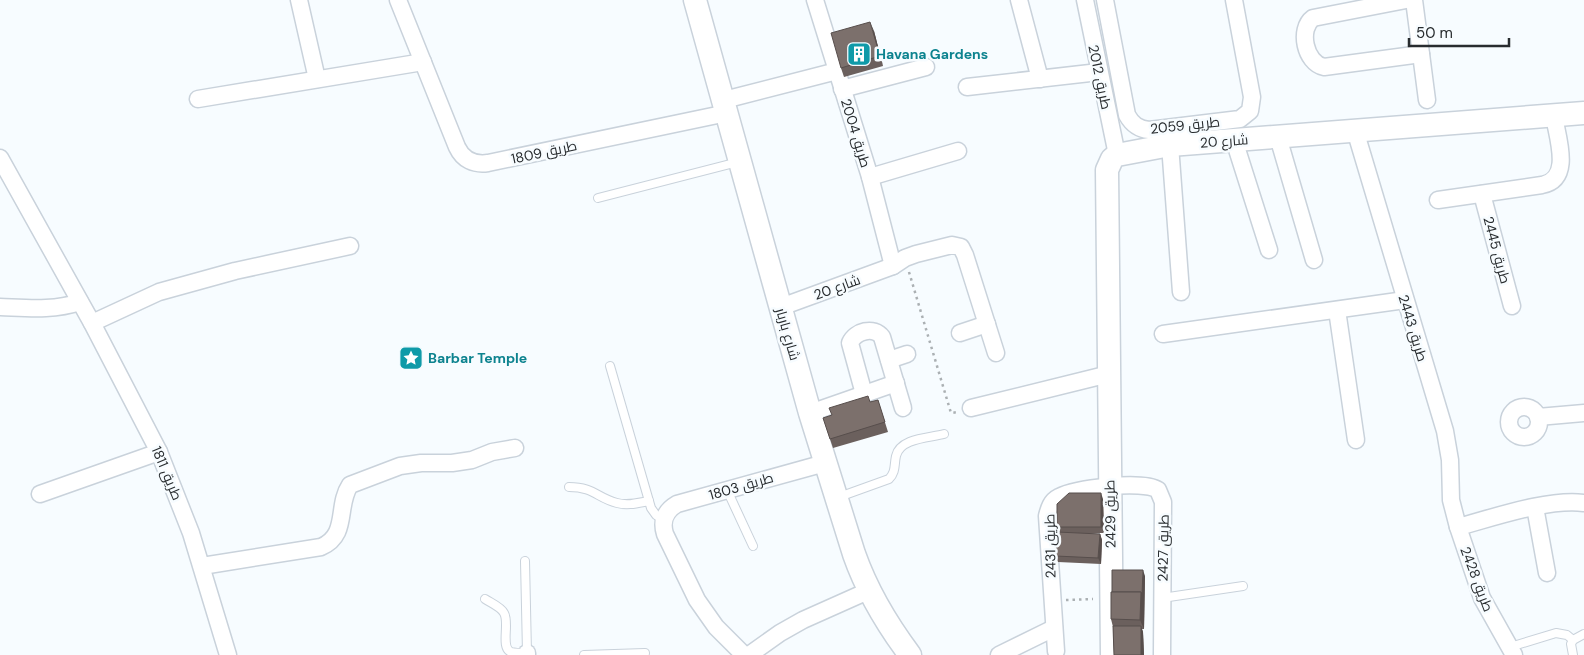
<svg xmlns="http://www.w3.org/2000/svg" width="1584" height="655" font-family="'DM Sans',Cairo,sans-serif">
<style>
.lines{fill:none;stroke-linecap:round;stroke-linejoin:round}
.lane-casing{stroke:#c9d2db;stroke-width:10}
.street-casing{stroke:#c9d2db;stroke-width:19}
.secondary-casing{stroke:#c9d2db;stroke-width:25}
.path{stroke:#abb0b3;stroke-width:2.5;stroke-dasharray:2.5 4;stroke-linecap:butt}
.lane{stroke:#fff;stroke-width:8}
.street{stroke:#fff;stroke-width:16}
.secondary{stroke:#fff;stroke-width:22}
.wall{fill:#6b605d}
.shaded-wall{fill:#574e4c}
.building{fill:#7c706c;stroke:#574e4c}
.labels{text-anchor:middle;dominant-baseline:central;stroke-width:5;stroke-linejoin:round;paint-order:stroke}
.culture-label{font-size:14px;font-weight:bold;fill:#0d838f;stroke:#f7fcff;text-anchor:start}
.street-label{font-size:14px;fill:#282c2f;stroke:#f7fcff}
</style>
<rect width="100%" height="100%" fill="#f7fcff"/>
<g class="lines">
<g class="lane-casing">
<g id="lane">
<polyline points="598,198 738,162"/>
<polyline points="610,366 651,508 656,515 664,520"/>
<path d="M569,487c25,0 28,11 48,16 11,3 21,0 32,-2"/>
<polyline points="727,490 753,546"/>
<path d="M839,497l50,-18c7,-7 5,-14 7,-23 4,-18 33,-18 48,-22"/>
<polyline points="1162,598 1243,586"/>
<path d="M485,599c6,4 16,8 19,14 6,10 -4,35 7,39 4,1 11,1 16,1l-2,-92"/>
<polyline points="1510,647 1556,633 1567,635 1573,640"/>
<polyline points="584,655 645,653"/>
<polyline points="1573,655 1571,644 1573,640 1584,634"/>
</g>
</g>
<g class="street-casing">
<g id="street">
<polyline points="299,0 317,79"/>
<path d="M398,0l59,147c6,13 17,18 31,16l239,-50"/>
<polyline points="815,0 870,177 893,266"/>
<polyline points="1019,0 1040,79"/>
<polyline points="1085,0 1117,155"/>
<path d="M1105,0l22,115c5,9 11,14 22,15l91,-11 10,-8 2,-14 -18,-97"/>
<path d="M1406,0l-93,18c-15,11 -8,45 11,49l97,-13"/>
<polyline points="1414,0 1427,100"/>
<polyline points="967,87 1099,72"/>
<polyline points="842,89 926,67"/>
<polyline points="198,99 423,62"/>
<polyline points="724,100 837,71"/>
<polyline points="1355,130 1445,431 1450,460 1451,500 1458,527 1482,598 1514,655"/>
<polyline points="1278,137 1314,260"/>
<polyline points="1234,140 1269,250"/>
<polyline points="1170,145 1181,292"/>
<polyline points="0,158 92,323 159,452 191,533 228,655"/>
<polyline points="870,177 958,151"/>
<polyline points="1482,194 1512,306"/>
<path d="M1438,200l104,-15c31,-6 15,-48 12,-69"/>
<path d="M0,307c27,1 53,4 80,-5"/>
<polyline points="781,307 893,266 905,258 916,254 952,245 961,247 965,255 996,353"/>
<polyline points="1337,310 1356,440"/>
<polyline points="92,323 159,292 235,271 350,246"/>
<polyline points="960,333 987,324"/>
<polyline points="1163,334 1405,300"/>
<polyline points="889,360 907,354"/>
<path d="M864,394l-14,-51c5,-12 24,-17 32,-6l21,71"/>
<circle cx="1524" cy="422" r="15"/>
<polyline points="971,408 1109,374"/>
<polyline points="810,413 896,383"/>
<polyline points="1538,417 1584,413"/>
<polyline points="40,494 159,452"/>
<polyline points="1535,507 1547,573"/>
<path d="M1458,527c34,-9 91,-29 126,-24"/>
<path d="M202,566l119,-19c28,-12 15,-41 29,-62l50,-19 21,-3h31l20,-3 20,-8 23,-4"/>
<path d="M1056,651l-9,-135c2,-8 4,-15 12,-19 16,-9 84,-17 99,-7l5,12 -1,153"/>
<polyline points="527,653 527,655"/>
<path d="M744,655l-28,-28 -19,-27 -32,-66c-4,-13 0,-23 12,-30l148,-41"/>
<polyline points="749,655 780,633 803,620 868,591"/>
<polyline points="999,655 1054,628"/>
</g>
</g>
<g class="secondary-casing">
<g id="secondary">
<path d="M695,0l115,413 44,141c13,37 32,69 56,101"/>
<polyline points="1112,655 1107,170 1112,159 1117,155 1170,145 1584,113"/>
</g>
</g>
<g class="path">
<polyline points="909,272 951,413 958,412"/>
<polyline points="1066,600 1093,599"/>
</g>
<use href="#lane" class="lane"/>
<use href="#street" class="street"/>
<use href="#secondary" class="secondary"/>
</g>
<g class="wall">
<polygon points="874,31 883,66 844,77 841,68"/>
<polygon points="878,400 888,432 833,448 830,439 871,402"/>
<polygon points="1103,499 1104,533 1089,533 1100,534 1102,540 1101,564 1058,562 1056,556 1058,532 1057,527"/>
<polygon points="1145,576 1144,629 1142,629 1143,632 1144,655 1114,655 1113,627 1111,619 1112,592"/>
</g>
<g class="shaded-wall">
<polygon points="870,22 874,31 883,66 880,56"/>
<polygon points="1101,493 1103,499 1104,533 1101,527"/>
<polygon points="1100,534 1102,540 1101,564 1098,558"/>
<polygon points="1143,570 1145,576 1144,629 1140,620 1141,592"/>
<polygon points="1141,626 1143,632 1144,655 1141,655"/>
</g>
<g class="building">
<polygon points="870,22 880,56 841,68 831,33"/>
<polygon points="868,396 870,402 878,400 885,422 830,439 823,418 832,415 829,408"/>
<polygon points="1069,493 1101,493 1101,527 1057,527 1057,504"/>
<polygon points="1057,532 1100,534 1098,558 1056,556"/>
<polygon points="1112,570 1143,570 1142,595 1141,592 1112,592"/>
<polygon points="1111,592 1141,592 1140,620 1111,619"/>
<polygon points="1113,626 1141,626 1141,655 1114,655"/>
</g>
<defs>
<g id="building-square" transform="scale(1.25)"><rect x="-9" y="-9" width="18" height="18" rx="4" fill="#0f9aa8" stroke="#f7fcff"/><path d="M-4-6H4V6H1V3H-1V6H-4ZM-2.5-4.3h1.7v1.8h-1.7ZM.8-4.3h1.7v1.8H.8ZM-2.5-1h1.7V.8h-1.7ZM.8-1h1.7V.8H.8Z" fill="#fff"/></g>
<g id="sight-square" transform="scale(1.25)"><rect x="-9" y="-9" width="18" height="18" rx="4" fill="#0f9aa8" stroke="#f7fcff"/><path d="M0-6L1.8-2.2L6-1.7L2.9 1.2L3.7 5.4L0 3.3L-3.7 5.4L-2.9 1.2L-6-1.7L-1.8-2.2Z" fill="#fff"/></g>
</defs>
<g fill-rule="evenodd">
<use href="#building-square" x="859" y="54"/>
<use href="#sight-square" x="411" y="358"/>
</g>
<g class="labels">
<g class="culture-label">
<text x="876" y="54">Havana Gardens</text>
<text x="428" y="358">Barbar Temple</text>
</g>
<g class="street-label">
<text transform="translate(1100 77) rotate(78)">طريق 2012</text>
<text transform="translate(1185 125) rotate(-6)">طريق 2059</text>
<text transform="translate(856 133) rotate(73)">طريق 2004</text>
<text transform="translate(1224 141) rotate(-4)">شارع 20</text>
<text transform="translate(544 152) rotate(-12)">طريق 1809</text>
<text transform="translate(1497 250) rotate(75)">طريق 2445</text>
<text transform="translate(837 287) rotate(-20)">شارع 20</text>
<text transform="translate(1413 328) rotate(73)">طريق 2443</text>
<text transform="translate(788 334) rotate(74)">شارع باربار</text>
<text transform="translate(167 473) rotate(67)">طريق 1811</text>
<text transform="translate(741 486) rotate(-16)">طريق 1803</text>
<text transform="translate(1110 514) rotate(-91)">طريق 2429</text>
<text transform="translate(1050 546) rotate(-91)">طريق 2431</text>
<text transform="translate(1163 548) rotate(-89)">طريق 2427</text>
<text transform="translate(1477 579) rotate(69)">طريق 2428</text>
</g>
</g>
<path d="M1409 38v8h100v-8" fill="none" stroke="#282c2f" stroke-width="2.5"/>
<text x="1416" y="38" font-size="15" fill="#282c2f" stroke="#f7fcff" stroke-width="4" paint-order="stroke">50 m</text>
</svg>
